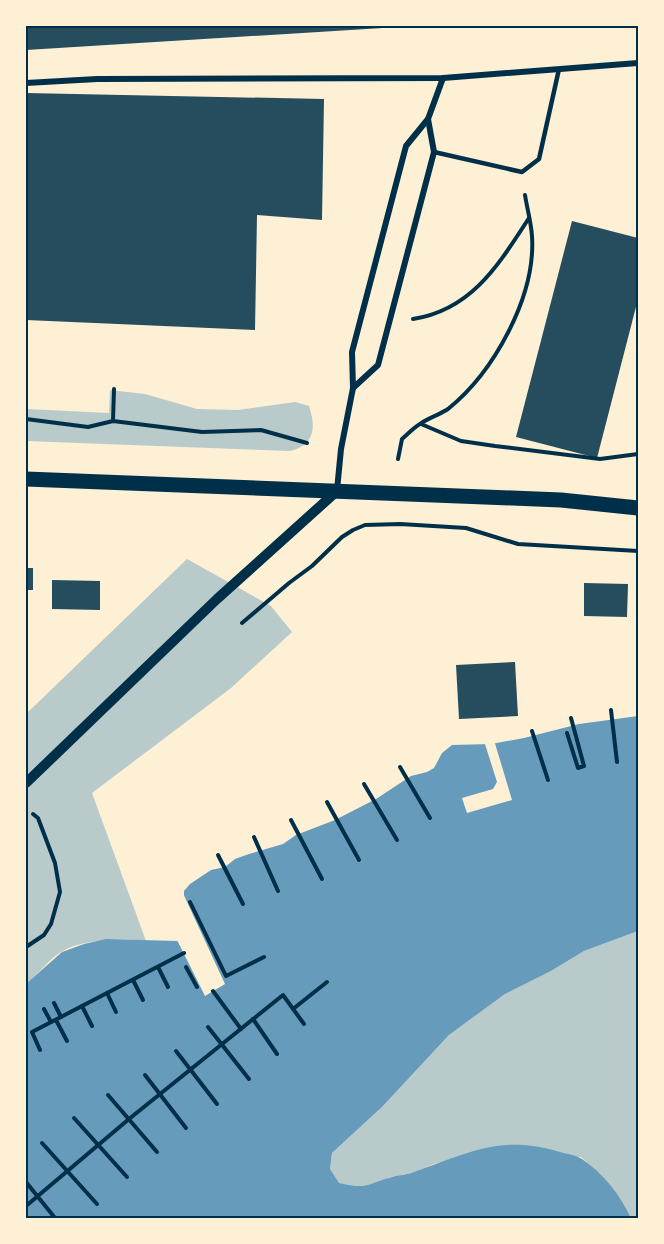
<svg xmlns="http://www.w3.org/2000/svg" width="664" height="1244" font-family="'Nunito Sans',sans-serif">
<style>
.green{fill:#b9caca}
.water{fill:#669bbc}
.pier{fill:#fdf0d5}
.building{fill:#264d5e}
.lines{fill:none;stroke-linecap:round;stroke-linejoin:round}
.path{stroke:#003049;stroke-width:4}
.service{stroke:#003049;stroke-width:4.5}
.minor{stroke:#003049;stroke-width:6}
.tertiary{stroke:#003049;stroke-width:10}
.primary{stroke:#003049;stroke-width:15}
.neatline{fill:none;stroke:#003049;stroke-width:2}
</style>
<rect width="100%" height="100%" fill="#fdf0d5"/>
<g class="green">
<path d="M110,390l35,4 52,15 41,1 57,-8 14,4c7,21 6,39 -19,45l-264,-10v-32l83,4z"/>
<path d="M187,559l84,47 21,26 -61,56 -139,105 54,148c-23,-3 -64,-2 -85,11 -13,8 -23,23 -35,32v-270z"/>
<path d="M638,931v287h-7c-11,-25 -30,-43 -50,-61l-127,1 -20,6 -21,9 -22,4 -21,9 -12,2 -19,-4 -9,-15 2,-16 50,-46 67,-72 56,-41 46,-23 33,-20z"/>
</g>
<path class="water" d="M638,716v215l-54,20 -33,20 -46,23 -56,41 -67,72 -50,46 -2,16 9,14c30,7 27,1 53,-6 7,-2 15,-2 22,-5 55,-19 87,-38 146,-20 7,2 16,3 22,7 21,14 39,37 49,59h-605v-234l36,-32 22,-8 22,-5 71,2 12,-4 2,-14 -7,-26v-6l6,-7 21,-14 14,-3 10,-8 14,-5 34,-10 13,-9 39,-15 41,-21 35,-23 16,-4 7,-4 8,-15 10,-8 39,-1 33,-6 55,-14z"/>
<g class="pier">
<polygon points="494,740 512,800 467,813 462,798 493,789 497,782 484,741"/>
<polygon points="182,891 225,984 205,996 176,938 187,935 188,923 181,897"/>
</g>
<g class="building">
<polygon points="26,26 399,26 399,27 26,50"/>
<polygon points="26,93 324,99 322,220 257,215 255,330 26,320"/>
<polygon points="572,221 638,238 638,299 597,458 516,437"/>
<rect x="26" y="568" width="7" height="22"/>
<polygon points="52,580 100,581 100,610 52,609"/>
<polygon points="584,583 628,584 627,617 584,616"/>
<polygon points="515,662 518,716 459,719 456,665"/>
</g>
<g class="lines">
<g class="path">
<path d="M413,319c59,-9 86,-55 116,-101"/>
<polyline points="26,419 88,427 113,421 202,432 261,430 307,443"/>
<polyline points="113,421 114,389"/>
<polyline points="421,424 461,441 495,446 600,459 638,454"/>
<path d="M398,459l4,-20c6,-5 11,-11 18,-15 8,-6 19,-9 28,-15 46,-37 88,-113 84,-173 -1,-14 -5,-28 -7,-41"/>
<polyline points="242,623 289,583 312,566 342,537 353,530 365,525 400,524 466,528 518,544 638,551"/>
<polyline points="611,710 617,762"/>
<polyline points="532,731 548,780"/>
<polyline points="567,733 578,768 584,766 571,718"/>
<polyline points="400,767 430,818"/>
<polyline points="364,784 397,840"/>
<polyline points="327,802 359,860"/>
<polyline points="291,820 322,879"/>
<polyline points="254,837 278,891"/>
<polyline points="218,855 243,904"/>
<polyline points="190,902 226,976 264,957"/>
<polyline points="26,947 44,935 51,924 60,892 55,863 38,818 33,814"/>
<polyline points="158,967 168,987"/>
<polyline points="186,967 197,987"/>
<polyline points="133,980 143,1000"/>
<polyline points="213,991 241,1029"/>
<polyline points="107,993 116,1012"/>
<polyline points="54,1003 61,1017"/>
<polyline points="82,1006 92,1026"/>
<polyline points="44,1009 51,1022"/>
<polyline points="293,1009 327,982"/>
<polyline points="253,1019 277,1054"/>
<polyline points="56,1020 67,1041"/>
<polyline points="208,1027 249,1079"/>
<polyline points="40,1050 32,1032 184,953"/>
<polyline points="176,1051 217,1104"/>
<polyline points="145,1075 186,1128"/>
<polyline points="108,1095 157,1152"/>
<polyline points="74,1118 127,1177"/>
<polyline points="42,1143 97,1204"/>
<polyline points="26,1182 55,1218"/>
<polyline points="26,1206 129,1119 283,995 304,1024"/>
</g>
<polyline class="service" points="434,152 522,172 539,159 559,69"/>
<g class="minor">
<polyline points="26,83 97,79 443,78 638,63"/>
<polyline points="353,388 378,365 434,152 428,119"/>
<polyline points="337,490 341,449 353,388 352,352 406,146 428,119 443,78"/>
</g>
<polyline class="tertiary" points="26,783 217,599 337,491"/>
<polyline class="primary" points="26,479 512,498 561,500 638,508"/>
</g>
<rect width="664" height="1244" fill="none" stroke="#fdf0d5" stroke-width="54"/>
<rect x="27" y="27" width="610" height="1190" class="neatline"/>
</svg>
